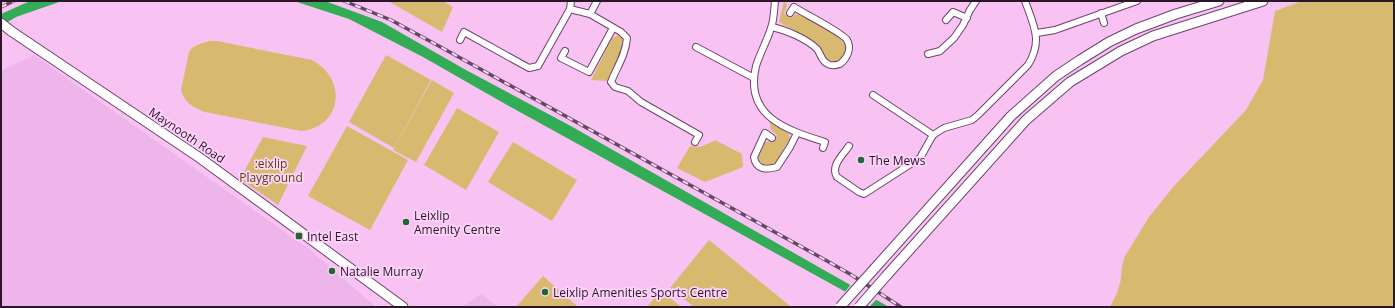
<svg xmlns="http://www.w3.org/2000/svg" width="1395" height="308" font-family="'Open Sans',sans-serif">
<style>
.built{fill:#eeb5ea}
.green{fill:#d7ba6f}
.water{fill:#33ac56}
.pier{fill:#f8c3f3}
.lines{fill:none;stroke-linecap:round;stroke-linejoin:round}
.street-casing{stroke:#6e426c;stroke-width:8}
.secondary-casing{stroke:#6e426c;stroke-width:11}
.street{stroke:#fff;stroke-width:6}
.secondary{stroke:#fff;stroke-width:9}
.rail-casing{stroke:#654862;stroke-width:3.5}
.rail{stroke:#ffd4fb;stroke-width:2;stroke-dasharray:6;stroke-linecap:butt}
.secondary-bridge-casing{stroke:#6e426c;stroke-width:11;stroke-linecap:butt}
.secondary-bridge{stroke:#fff;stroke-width:9}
.poi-dot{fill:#206733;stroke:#ffd4fb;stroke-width:1.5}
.labels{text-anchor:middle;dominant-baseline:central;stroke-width:3.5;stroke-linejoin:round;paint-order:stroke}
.street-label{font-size:12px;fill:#291627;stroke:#ffd4fb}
.poi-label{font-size:12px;fill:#291627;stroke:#ffd4fb;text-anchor:start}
.park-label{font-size:12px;fill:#574406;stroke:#ffd4fb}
</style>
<rect width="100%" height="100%" fill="#f8c3f3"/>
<g class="built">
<polygon points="34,55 309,249 376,307 1,307 1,71"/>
<polygon points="481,294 498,307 462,307"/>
</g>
<g class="green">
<polygon points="388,1 443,1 453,7 442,32"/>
<path d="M784,1l3,4 -3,9 8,4 2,-3 5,-1c11,7 40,20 46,31 5,8 -7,19 -15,16 -7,-2 -9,-12 -14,-16 -10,-9 -25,-16 -37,-23z"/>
<polygon points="1302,1 1394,1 1394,307 1110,307 1117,293 1121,279 1122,265 1125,256 1149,217 1174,186 1246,110 1263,80 1275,11"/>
<polygon points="619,35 625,39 620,57 608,79 607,81 591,80 612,38"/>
<path d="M210,41h7l95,19c36,19 30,67 -11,71l-96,-19c-12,-4 -21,-10 -24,-22l8,-38c4,-7 13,-9 21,-11z"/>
<polygon points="386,55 431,80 394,148 349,122"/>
<polygon points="432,80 454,93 416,162 393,150"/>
<polygon points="457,108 499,132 466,190 424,165"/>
<path d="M769,120l20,14 1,4 -14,25 -3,3c-20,1 -15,-11 -9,-23l5,-2 4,2 4,-8 -6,-5z"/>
<polygon points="347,126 408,160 370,230 308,196"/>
<polygon points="263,137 307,146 278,205 240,179"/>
<polygon points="715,140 742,154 743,167 705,182 677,168 690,146 700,147 714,141"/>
<polygon points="513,142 577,180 552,221 488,182"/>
<polygon points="709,240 790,306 789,307 694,307 670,288"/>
<polygon points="543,276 578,307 516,307"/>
<polygon points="661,290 681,307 647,307"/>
</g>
<g class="water">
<polygon points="30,1 62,1 16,17 1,26 1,14"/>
<polygon points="294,1 325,1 382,22 466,70 569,125 889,307 873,307 507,105 423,57 349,19"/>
</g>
<polygon class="pier" points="852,283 878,298 869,307 844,293"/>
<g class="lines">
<g class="street-casing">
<g id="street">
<path d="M775,1c-1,9 -1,19 -4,27 -4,13 -11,25 -15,38 -12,50 30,64 69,76l-2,6"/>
<polyline points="570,9 590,14 597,1"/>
<polyline points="1101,13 1104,23"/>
<path d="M590,14l31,18 6,6c-1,16 -10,29 -16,44l4,5 13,4 13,11 58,33 -4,7"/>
<polyline points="946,20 953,12 967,18"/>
<path d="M772,27c14,3 35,12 45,22 4,5 4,12 11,15 3,2 9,1 12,0 7,-6 12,-15 7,-24 -4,-7 -44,-27 -53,-33l-4,6"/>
<polyline points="1037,33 1055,30 1137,1"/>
<polyline points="460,40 464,32 529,68 538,66 570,9 571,1"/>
<polyline points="696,47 754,78"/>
<polyline points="565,51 561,58 589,72 613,28"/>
<polyline points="928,54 940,51 954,38 963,25 970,10 976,1"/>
<path d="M933,135l11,-7 28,-8 6,-5 50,-50c15,-24 6,-39 -3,-64"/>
<path d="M772,138l-7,-5 -11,24c2,13 12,13 23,10l13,-20 7,-14"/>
<path d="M849,146c-6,9 -19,20 -12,31l22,15 5,2 56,-36 13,-23 -60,-40"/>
</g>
</g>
<g class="secondary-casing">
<g id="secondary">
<polyline points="1,23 11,31 200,158 403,307"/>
<polyline points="875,268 1011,116 1056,76 1080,60 1109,42 1136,29 1176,14 1219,1"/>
<polyline points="887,275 1026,120 1070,82 1121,51 1153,36 1263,1"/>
</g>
</g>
<use href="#street" class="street"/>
<use href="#secondary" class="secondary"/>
<g class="rail-casing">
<g id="rail">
<polyline points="344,1 391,20 437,45 820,257 850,274 901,307"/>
<polyline points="1,7 14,1"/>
</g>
</g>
<use href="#rail" class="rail"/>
<g class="secondary-bridge-casing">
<g id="secondary-bridge">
<polyline points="840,307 875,268"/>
<polyline points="859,307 887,275"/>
</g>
</g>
<use href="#secondary-bridge" class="secondary-bridge"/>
</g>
<g class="poi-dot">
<circle cx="861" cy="160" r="4"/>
<circle cx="406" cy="222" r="4"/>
<rect x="295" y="232" width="8" height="8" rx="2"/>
<circle cx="332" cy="271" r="4"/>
<circle cx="545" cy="292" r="4"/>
</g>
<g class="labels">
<g class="street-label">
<text transform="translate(187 135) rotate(34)">Maynooth Road</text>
</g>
<g class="poi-label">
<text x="869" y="160">The Mews</text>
<text x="414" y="215">Leixlip<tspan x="414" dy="14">Amenity Centre</tspan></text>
<text x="307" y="236">Intel East</text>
<text x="340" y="271">Natalie Murray</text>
<text x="553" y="292">Leixlip Amenities Sports Centre</text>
</g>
<g class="park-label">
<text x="271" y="163">:eixlip<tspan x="271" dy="14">Playground</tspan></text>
</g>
</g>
<rect width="1395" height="308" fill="none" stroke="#291627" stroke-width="4"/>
</svg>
